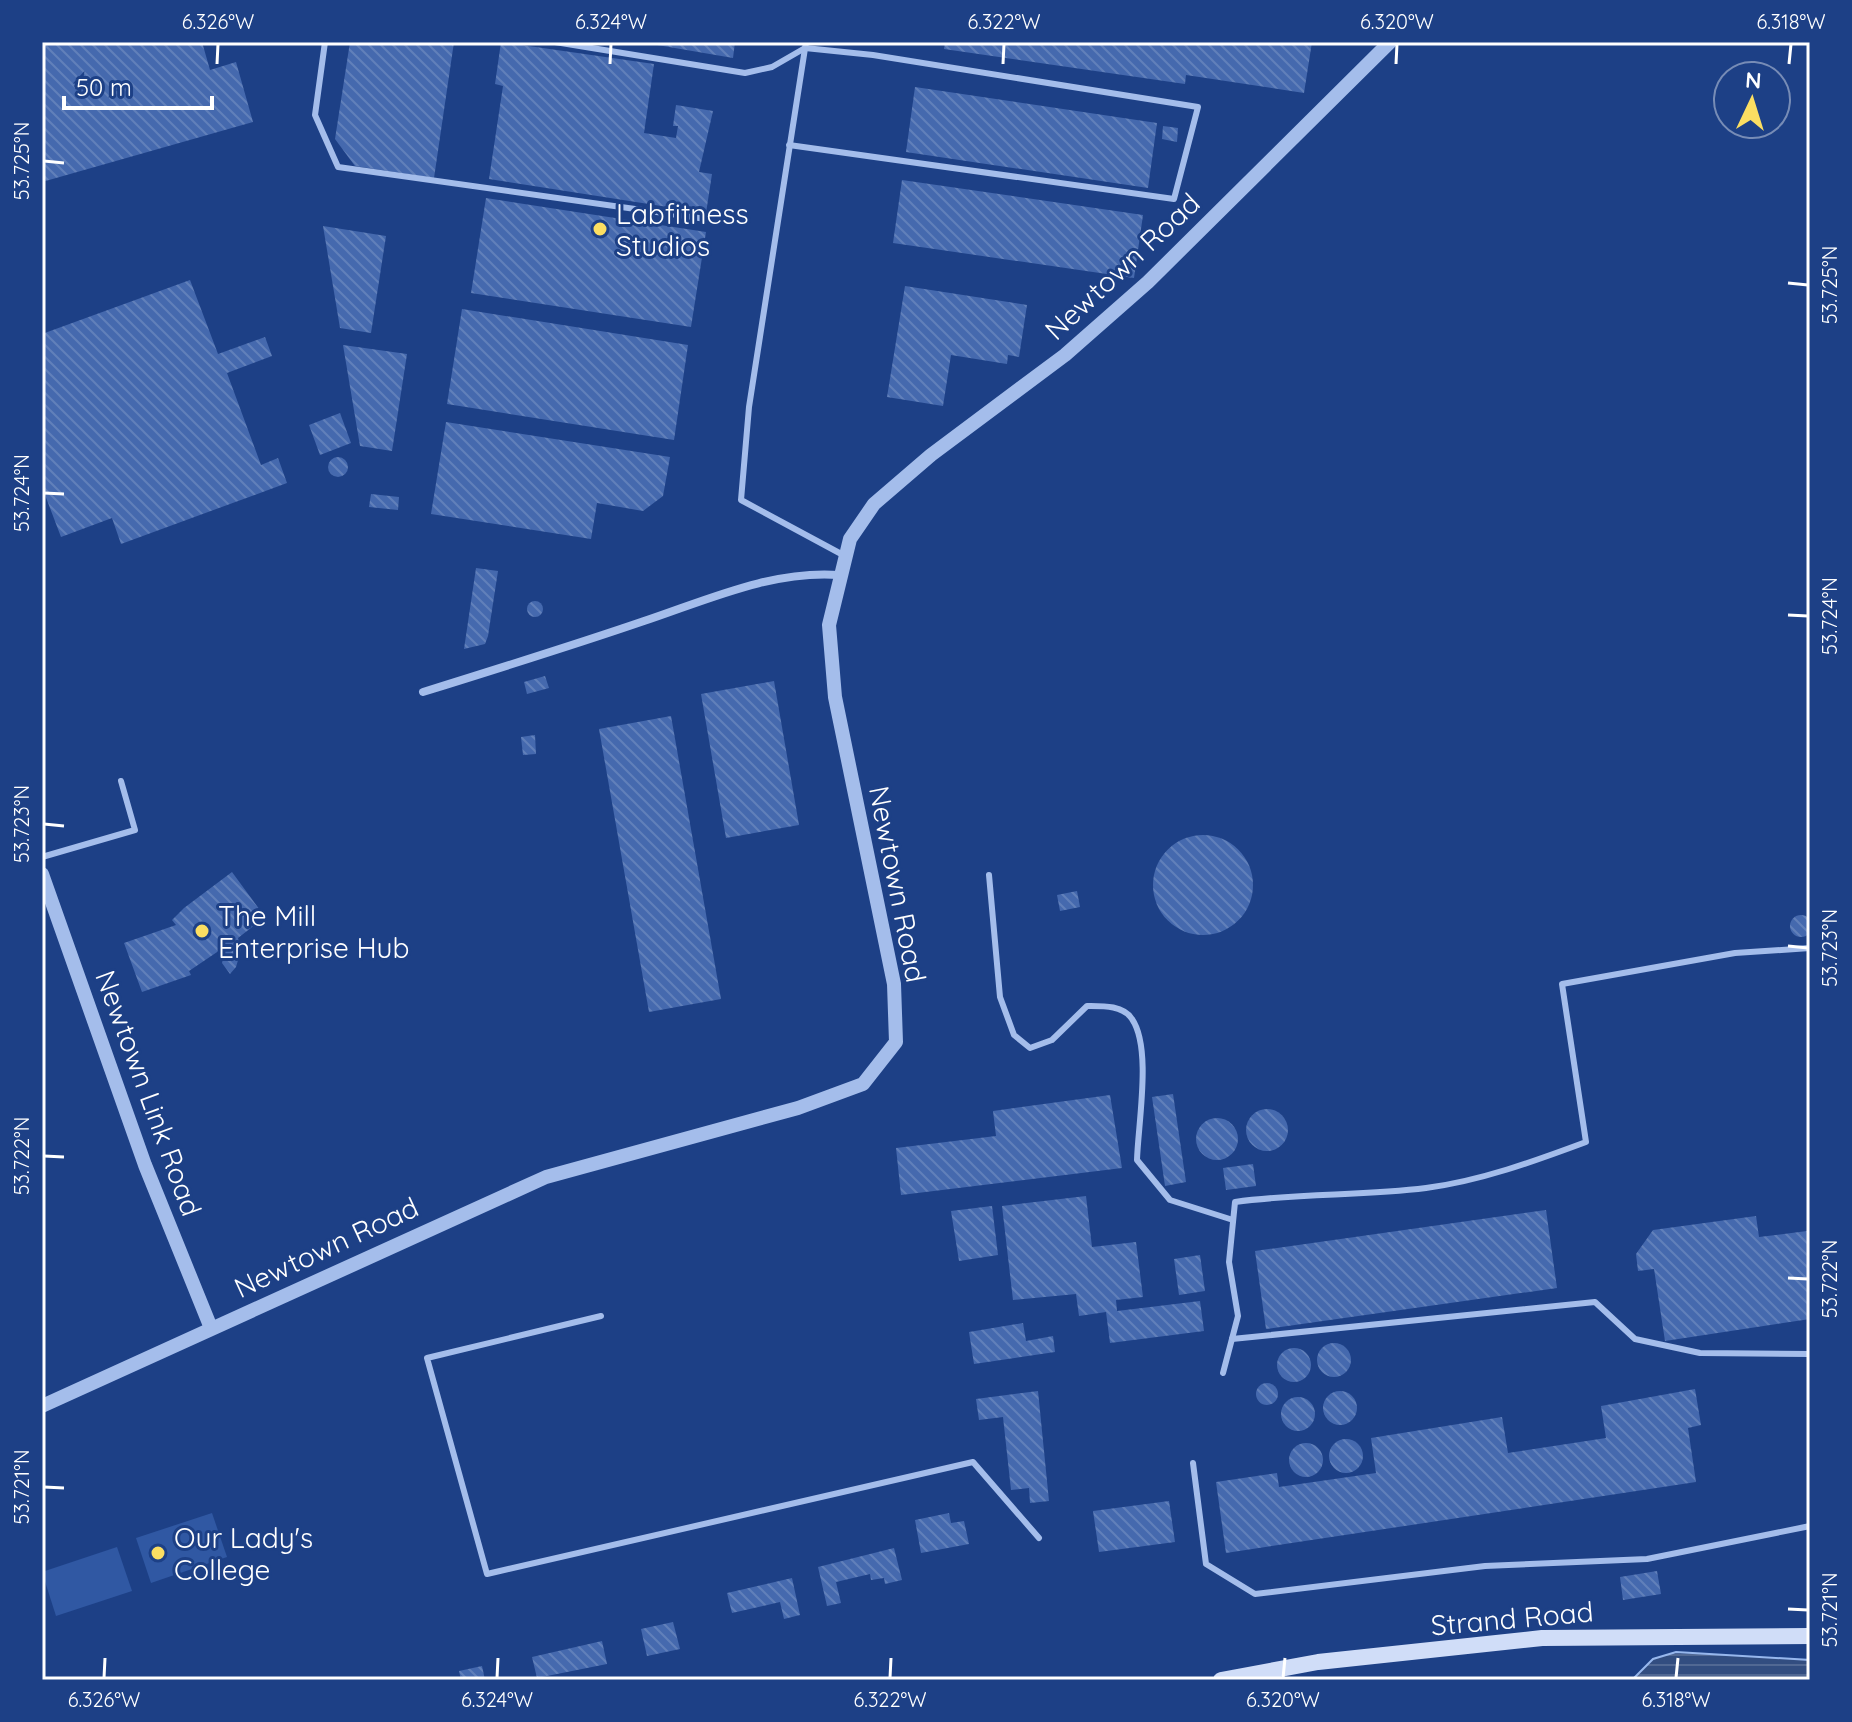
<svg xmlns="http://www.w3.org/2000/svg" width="1852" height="1722" font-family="Quicksand,sans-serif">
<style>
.garden{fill:#3058a3}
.water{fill:url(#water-rules);stroke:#97b7ed;stroke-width:2}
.building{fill:url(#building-back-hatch)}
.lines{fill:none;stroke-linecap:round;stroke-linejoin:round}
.service{stroke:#a4bdeb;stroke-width:6}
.minor{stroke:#a4bdeb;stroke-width:8}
.tertiary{stroke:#a4bdeb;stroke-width:14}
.secondary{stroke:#d0ddf8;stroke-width:16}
.ticks{fill:none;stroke:#fff;stroke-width:3}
.poi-dot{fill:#fbde62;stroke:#1d4086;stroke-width:3}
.labels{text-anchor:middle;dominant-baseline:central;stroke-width:6;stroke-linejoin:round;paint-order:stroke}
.poi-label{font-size:28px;fill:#fff;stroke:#1d4086;text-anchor:start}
.street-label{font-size:28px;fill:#fff;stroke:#1d4086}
.neatline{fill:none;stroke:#fff;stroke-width:3}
.ticks-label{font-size:20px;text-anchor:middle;fill:#fff}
</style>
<defs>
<pattern id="water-rules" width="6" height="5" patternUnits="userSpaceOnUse" patternTransform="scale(2)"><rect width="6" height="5" fill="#324d80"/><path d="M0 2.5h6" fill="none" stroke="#516893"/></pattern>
<pattern id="building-back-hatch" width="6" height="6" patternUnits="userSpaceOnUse" patternTransform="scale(2)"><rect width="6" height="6" fill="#4569ae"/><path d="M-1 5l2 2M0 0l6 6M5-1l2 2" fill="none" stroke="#6180ba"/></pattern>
</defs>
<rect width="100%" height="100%" fill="#1d4086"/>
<g class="garden">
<polygon points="212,1513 227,1557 151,1583 136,1538"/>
<polygon points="117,1547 132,1591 56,1616 42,1572"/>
</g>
<polygon class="water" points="1676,1652 1810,1660 1810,1680 1632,1680 1653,1659"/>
<g class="building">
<polygon points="42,42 202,42 210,70 236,62 253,122 42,182"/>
<polygon points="350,42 454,42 434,178 355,166 335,139"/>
<polygon points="501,42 654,64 644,133 676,138 678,126 673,126 676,105 713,111 699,172 712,174 706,213 489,179 503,86 495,84"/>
<polygon points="640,42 735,42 733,58"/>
<polygon points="945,42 1312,42 1304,93 1186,75 1185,84 944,49"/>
<polygon points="915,87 1157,123 1148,188 906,152"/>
<polygon points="1163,126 1178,128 1177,142 1162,139"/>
<polygon points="902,180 1143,215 1134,278 893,243"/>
<polygon points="486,198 706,232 691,327 471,293"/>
<polygon points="323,226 386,236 371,333 340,328"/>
<polygon points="190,280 218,354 265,337 272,356 227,373 261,465 278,458 287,483 121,544 112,518 61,537 42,487 42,334"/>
<polygon points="905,286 1027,305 1019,357 1008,355 1007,364 951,355 943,406 887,397"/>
<polygon points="462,309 688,345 674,440 447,404"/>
<polygon points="343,345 407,354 392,451 360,446"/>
<polygon points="340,413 351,443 320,455 309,425"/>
<polygon points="446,422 670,457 663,496 643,511 597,503 591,539 431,514"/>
<circle cx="338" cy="467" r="10"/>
<polygon points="371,494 399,497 398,510 369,507"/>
<polygon points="476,568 498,571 488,636 485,644 464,649"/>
<circle cx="535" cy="609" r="8"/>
<polygon points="545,676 549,688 527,694 524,682"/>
<polygon points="774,681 799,825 726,838 701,694"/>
<polygon points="671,716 721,999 649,1012 599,729"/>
<polygon points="535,735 536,754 523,755 521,737"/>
<circle cx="1203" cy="885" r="50"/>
<polygon points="232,872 265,917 238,938 241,950 236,967 230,974 222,963 226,946 189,971 191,975 142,992 124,943 176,925 172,920 184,908"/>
<polygon points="1077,891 1080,907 1060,911 1057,895"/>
<circle cx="1801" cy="926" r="11"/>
<polygon points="1173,1094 1186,1182 1165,1186 1152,1097"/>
<polygon points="1110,1095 1122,1168 901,1195 896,1148 996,1136 993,1111"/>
<circle cx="1267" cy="1130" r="21"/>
<circle cx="1217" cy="1139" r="21"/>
<polygon points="1253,1164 1256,1186 1226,1190 1223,1168"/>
<polygon points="1086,1196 1092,1247 1136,1242 1143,1297 1116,1300 1117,1311 1200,1301 1204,1331 1110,1343 1106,1312 1079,1316 1076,1294 1013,1300 1002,1206"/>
<polygon points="992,1206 998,1255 959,1261 951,1211"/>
<polygon points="1546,1210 1557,1288 1266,1329 1255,1251"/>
<polygon points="1756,1216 1759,1237 1807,1231 1810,1319 1665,1341 1654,1269 1638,1271 1636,1254 1653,1230"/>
<polygon points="1200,1255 1205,1291 1179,1295 1174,1259"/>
<polygon points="1023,1323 1026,1341 1053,1336 1055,1352 974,1364 969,1332"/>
<circle cx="1334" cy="1360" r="17"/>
<circle cx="1294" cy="1365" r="17"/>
<circle cx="1267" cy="1394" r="11"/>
<polygon points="1695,1389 1701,1425 1688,1428 1696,1482 1226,1553 1216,1482 1277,1473 1279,1487 1376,1473 1371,1438 1502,1417 1508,1453 1606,1438 1601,1406"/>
<circle cx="1340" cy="1408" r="17"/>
<polygon points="1038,1391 1049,1501 1030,1503 1029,1488 1011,1490 1003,1417 979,1420 976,1399"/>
<circle cx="1298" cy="1414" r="17"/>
<circle cx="1346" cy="1456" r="17"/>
<circle cx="1306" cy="1460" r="17"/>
<polygon points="1169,1501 1175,1542 1099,1552 1093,1511"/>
<polygon points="949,1513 951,1523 964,1521 969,1544 921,1553 915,1520"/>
<polygon points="894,1548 902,1580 885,1584 884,1578 871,1580 870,1574 836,1582 841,1603 827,1606 818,1567"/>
<polygon points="1657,1571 1661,1594 1623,1600 1620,1577"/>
<polygon points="792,1578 800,1615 784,1619 780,1602 732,1613 727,1593"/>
<polygon points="673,1622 680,1649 647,1656 641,1629"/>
<polygon points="602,1641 607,1664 537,1678 532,1657"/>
<polygon points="482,1666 485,1680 461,1680 459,1671"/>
</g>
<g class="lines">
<g class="service">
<polyline points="325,42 315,115 338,167 720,221"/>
<polyline points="555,42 745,73 772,67 805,48 873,55 1198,107 1174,199 789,145"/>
<polyline points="806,42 749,407 741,500 845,556"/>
<polyline points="42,857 135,830 121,781"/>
<path d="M989,875l11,122 14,38 16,13 22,-8 35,-34c15,0 36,-1 45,13 20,29 6,105 5,141l33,40 63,20"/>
<polyline points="601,1316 427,1358 487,1574 973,1462 1039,1538"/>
<polyline points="1232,1339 1595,1302 1635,1339 1700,1353 1810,1354"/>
<path d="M1223,1373l15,-57 -9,-54 6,-60c64,-9 128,-6 191,-14 54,-7 109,-27 160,-46l-24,-158 173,-31 75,-5"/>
<polyline points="1193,1463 1206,1564 1255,1594 1485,1566 1647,1559 1810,1526"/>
</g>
<path class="minor" d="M423,692c74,-23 148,-46 221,-71 63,-21 128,-51 195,-46"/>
<g class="tertiary">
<polyline points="42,874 145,1165 211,1328"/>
<polyline points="42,1406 546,1177 798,1108 863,1084 896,1042 894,984 835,697 829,625 850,539 874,504 931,455 1065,355 1148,282 1390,42"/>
</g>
<polyline class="secondary" points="1221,1680 1318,1662 1542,1638 1810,1636"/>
</g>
<path class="ticks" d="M217,64l1,-20M610,64l1,-20M1003,64l1,-20M1396,64l1,-20M1789,64l2,-20M44,161l20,2M1788,283l20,2M44,493l20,1M1788,615l20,1M44,824l20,2M1788,946l20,2M44,1156l20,1M1788,1278l20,1M44,1487l20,1M1788,1609l20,1M104,1678l1,-20M497,1678l1,-20M890,1678l1,-20M1283,1678l2,-20M1676,1678l2,-20"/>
<g class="poi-dot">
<circle cx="600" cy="229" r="8"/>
<circle cx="202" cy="931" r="8"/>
<circle cx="158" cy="1553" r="8"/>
</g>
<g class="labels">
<g class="poi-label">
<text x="616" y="213">Labfitness<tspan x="616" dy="32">Studios</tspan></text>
<text x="218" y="915">The Mill<tspan x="218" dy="32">Enterprise Hub</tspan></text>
<text x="174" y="1537">Our Lady's<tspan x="174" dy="32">College</tspan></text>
</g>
<g class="street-label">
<text transform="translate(1122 266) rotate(-43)">Newtown Road</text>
<text transform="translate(898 884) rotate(79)">Newtown Road</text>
<text transform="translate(149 1093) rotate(70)">Newtown Link Road</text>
<text transform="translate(326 1247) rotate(-25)">Newtown Road</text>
<text transform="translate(1512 1618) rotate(-5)">Strand Road</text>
</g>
</g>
<rect width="1852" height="1722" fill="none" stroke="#1d4086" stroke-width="88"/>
<g transform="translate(1752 100) rotate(4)"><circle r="38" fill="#1d4086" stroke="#778cb6" stroke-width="2"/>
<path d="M0-6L14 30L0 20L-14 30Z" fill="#fbde62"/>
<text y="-12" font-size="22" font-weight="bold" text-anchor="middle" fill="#ffffff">N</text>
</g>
<path d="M64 96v12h148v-12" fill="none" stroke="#ffffff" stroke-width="4"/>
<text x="76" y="96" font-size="24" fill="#ffffff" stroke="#1d4086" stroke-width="6" paint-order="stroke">50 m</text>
<rect x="44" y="44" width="1764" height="1634" class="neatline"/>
<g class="ticks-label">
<text x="218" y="29">6.326°W</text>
<text x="611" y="29">6.324°W</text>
<text x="1004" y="29">6.322°W</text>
<text x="1397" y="29">6.320°W</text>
<text x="1791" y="29">6.318°W</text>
<text transform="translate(22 161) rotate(-90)" y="7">53.725°N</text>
<text transform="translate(1830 285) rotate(-90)" y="7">53.725°N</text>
<text transform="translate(22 493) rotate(-90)" y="7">53.724°N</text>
<text transform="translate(1830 616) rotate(-90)" y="7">53.724°N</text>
<text transform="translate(22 824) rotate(-90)" y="7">53.723°N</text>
<text transform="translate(1830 948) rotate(-90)" y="7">53.723°N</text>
<text transform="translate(22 1156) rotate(-90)" y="7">53.722°N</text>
<text transform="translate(1830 1279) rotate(-90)" y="7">53.722°N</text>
<text transform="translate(22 1487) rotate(-90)" y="7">53.721°N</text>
<text transform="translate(1830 1610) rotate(-90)" y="7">53.721°N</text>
<text x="104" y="1707">6.326°W</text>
<text x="497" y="1707">6.324°W</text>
<text x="890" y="1707">6.322°W</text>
<text x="1283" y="1707">6.320°W</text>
<text x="1676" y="1707">6.318°W</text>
</g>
</svg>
